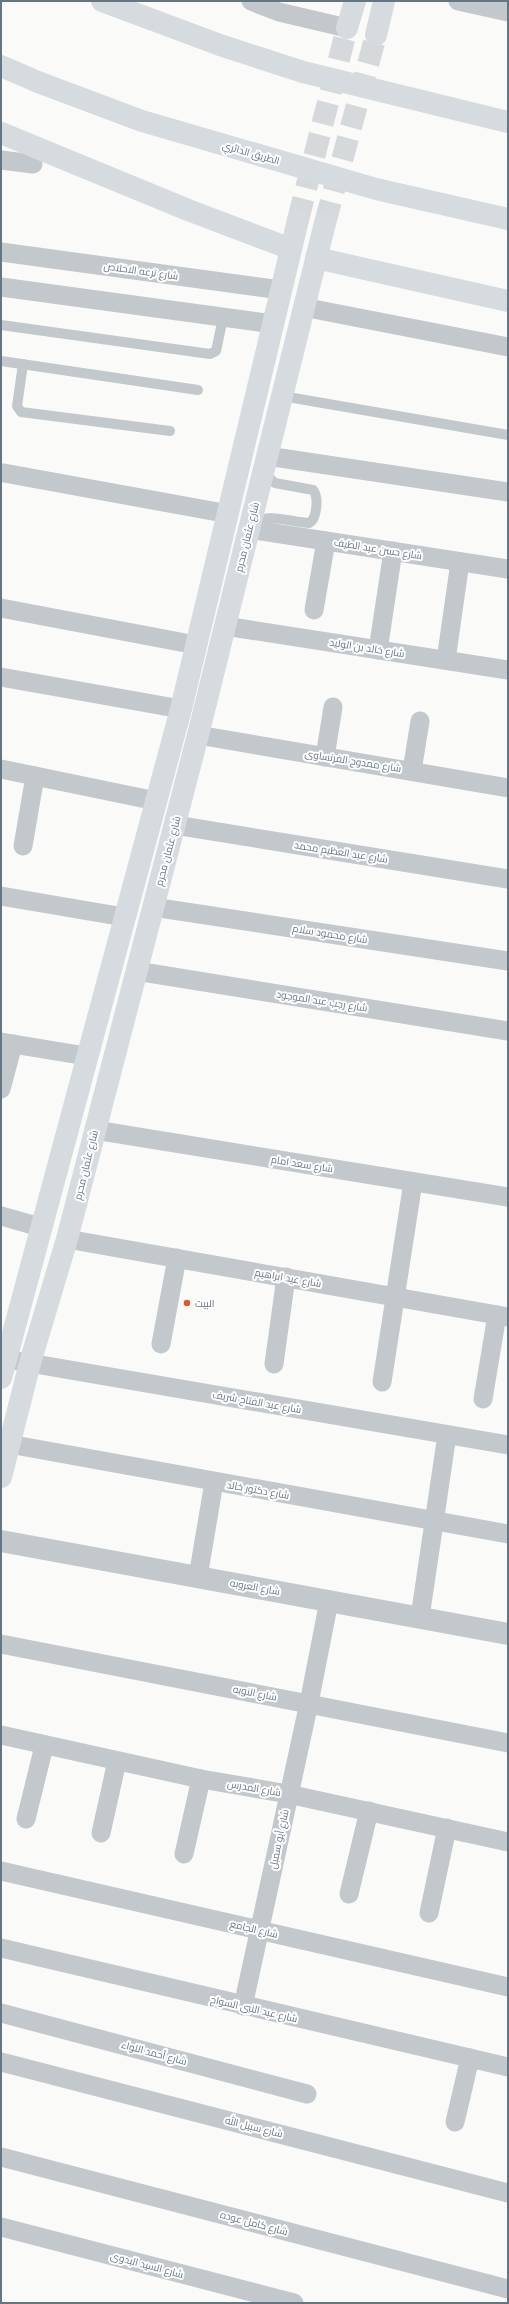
<svg xmlns="http://www.w3.org/2000/svg" width="509" height="2304" font-family="Mulish,Cairo,sans-serif">
<style>
.lines{fill:none;stroke-linecap:round;stroke-linejoin:round}
.secondary-tunnel{stroke:#d5d9db;stroke-width:22;stroke-dasharray:22 11;stroke-linecap:butt}
.service{stroke:#c3c8cc;stroke-width:10}
.minor{stroke:#c3c8cc;stroke-width:19}
.tertiary{stroke:#c3c8cc;stroke-width:22}
.secondary{stroke:#d6dbdf;stroke-width:22}
.motorway{stroke:#d6dbdf;stroke-width:22}
.poi-dot{fill:#e4572e;stroke:#fff;stroke-width:1.5}
.labels{text-anchor:middle;dominant-baseline:central;stroke-width:4;stroke-linejoin:round;paint-order:stroke}
.street-label{font-size:10px;fill:#657683;stroke:#fff}
.poi-label{font-size:10px;fill:#657683;stroke:#fff;text-anchor:start}
</style>
<rect width="100%" height="100%" fill="#fafaf8"/>
<g class="lines">
<g class="secondary-tunnel">
<polyline points="298,220 347,28"/>
<polyline points="325,223 376,35"/>
</g>
<g class="service">
<polyline points="1,325 210,354 216,351 223,318"/>
<polyline points="1,361 198,390"/>
<polyline points="23,364 17,406 21,412 170,431"/>
<polyline points="282,396 508,435"/>
<path d="M251,524c16,-12 39,-2 58,-1 8,-4 10,-26 4,-33l-38,-7 -11,-10"/>
</g>
<g class="minor">
<polyline points="251,1 279,12 347,28"/>
<polyline points="458,1 508,12"/>
<polyline points="1,160 33,164"/>
<polyline points="1,252 281,290"/>
<polyline points="1,287 273,324"/>
<polyline points="303,307 508,347"/>
<polyline points="267,456 508,492"/>
<polyline points="4,473 229,514"/>
<polyline points="249,529 508,569"/>
<polyline points="1,608 196,645"/>
<polyline points="314,610 326,541"/>
<polyline points="225,626 508,670"/>
<polyline points="378,650 393,551"/>
<polyline points="446,660 460,562"/>
<polyline points="1,677 181,709"/>
<polyline points="198,735 508,788"/>
<polyline points="325,757 333,707"/>
<polyline points="1,769 156,801"/>
<polyline points="412,771 420,721"/>
<polyline points="175,825 508,879"/>
<polyline points="23,846 35,776"/>
<polyline points="1,896 124,917"/>
<polyline points="153,907 508,961"/>
<polyline points="136,971 508,1031"/>
<polyline points="1,1042 86,1056"/>
<polyline points="1,1089 13,1044"/>
<polyline points="95,1130 508,1197"/>
<polyline points="1,1216 40,1227"/>
<polyline points="67,1239 508,1317"/>
<polyline points="161,1344 177,1258"/>
<polyline points="6,1359 508,1445"/>
<polyline points="274,1364 286,1277"/>
<polyline points="382,1382 413,1182"/>
<polyline points="483,1399 497,1315"/>
<polyline points="9,1444 508,1534"/>
<polyline points="198,1577 214,1482"/>
<polyline points="420,1617 447,1435"/>
<polyline points="1,1644 508,1743"/>
<polyline points="1,1735 201,1779 288,1794 508,1842"/>
<polyline points="26,1819 44,1746"/>
<polyline points="101,1833 117,1761"/>
<polyline points="184,1854 201,1779"/>
<polyline points="1,1871 508,1987"/>
<polyline points="349,1894 369,1811"/>
<polyline points="429,1913 447,1828"/>
<polyline points="1,1948 508,2067"/>
<polyline points="243,2006 309,1703 329,1601"/>
<polyline points="1,2013 307,2094"/>
<polyline points="1,2062 508,2193"/>
<polyline points="455,2122 470,2058"/>
<polyline points="1,2157 508,2289"/>
<polyline points="1,2227 294,2303"/>
</g>
<polyline class="tertiary" points="1,1541 508,1634"/>
<g class="secondary">
<polyline points="347,28 355,1"/>
<polyline points="376,35 384,1"/>
<polyline points="1,1378 181,709 298,220"/>
<polyline points="1,1477 30,1363 67,1239 198,735 325,223"/>
</g>
<g class="motorway">
<polyline points="102,1 220,45 303,72 508,122"/>
<polyline points="1,66 38,82 142,121 376,189 508,219"/>
<polyline points="1,133 188,210 291,249"/>
<polyline points="316,258 508,301"/>
</g>
</g>
<circle class="poi-dot" cx="187" cy="1303" r="4"/>
<g class="labels">
<g class="street-label">
<text transform="translate(251 153) rotate(16)">الطريق الدائري</text>
<text transform="translate(141 271) rotate(8)">شارع ترعه الاخلاص</text>
<text transform="translate(247 537) rotate(-76)">شارع عثمان محرم</text>
<text transform="translate(378 549) rotate(9)">شارع حسن عبد الطيف</text>
<text transform="translate(367 648) rotate(9)">شارع خالد بن الوليد</text>
<text transform="translate(353 761) rotate(9)">شارع ممدوح الفرنساوى</text>
<text transform="translate(168 851) rotate(-75)">شارع عثمان محرم</text>
<text transform="translate(341 852) rotate(9)">شارع عبد العظيم محمد</text>
<text transform="translate(330 934) rotate(9)">شارع محمود سلام</text>
<text transform="translate(322 1001) rotate(9)">شارع رجب عبد الموجود</text>
<text transform="translate(302 1164) rotate(9)">شارع سعد امام</text>
<text transform="translate(86 1165) rotate(-76)">شارع عثمان محرم</text>
<text transform="translate(288 1278) rotate(10)">شارع عيد ابراهيم</text>
<text transform="translate(257 1402) rotate(10)">شارع عبد الفتاح شريف</text>
<text transform="translate(258 1490) rotate(10)">شارع دكتور خالد</text>
<text transform="translate(255 1587) rotate(10)">شارع العروبه</text>
<text transform="translate(255 1693) rotate(11)">شارع النوبه</text>
<text transform="translate(254 1788) rotate(10)">شارع المدرس</text>
<text transform="translate(279 1839) rotate(-78)">شارع أبو سمبل</text>
<text transform="translate(254 1929) rotate(13)">شارع الجامع</text>
<text transform="translate(254 2009) rotate(13)">شارع عبد النبى السواح</text>
<text transform="translate(154 2053) rotate(15)">شارع أحمد اللواء</text>
<text transform="translate(254 2127) rotate(14)">شارع سبيل الله</text>
<text transform="translate(254 2223) rotate(15)">شارع كامل عوده</text>
<text transform="translate(147 2265) rotate(15)">شارع السيد البدوى</text>
</g>
<g class="poi-label">
<text x="195" y="1303">البيت</text>
</g>
</g>
<rect width="509" height="2304" fill="none" stroke="#657683" stroke-width="4"/>
</svg>
